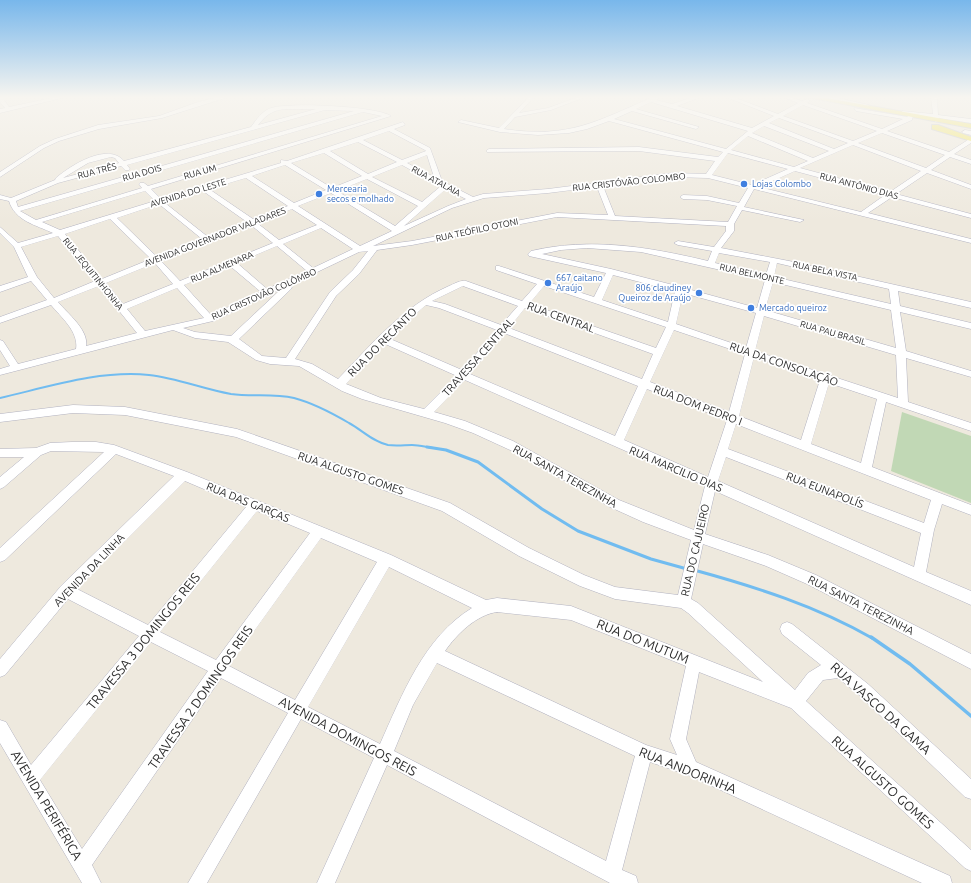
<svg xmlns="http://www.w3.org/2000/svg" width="971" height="883" font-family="Ubuntu,sans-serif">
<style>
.cemetery{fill:#c1d8b5}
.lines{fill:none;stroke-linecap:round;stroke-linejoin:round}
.stream-far2{stroke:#71bcf0;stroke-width:2}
.stream-far1{stroke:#71bcf0;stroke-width:3}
.stream{stroke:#71bcf0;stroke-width:3.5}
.minor-casing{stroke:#b2b2c0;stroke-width:1}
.major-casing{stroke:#c8c8c8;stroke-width:2}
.minor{fill:#fff;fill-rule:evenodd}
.major{fill:#f2e55f;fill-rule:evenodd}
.shop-dot{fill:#3f7fe0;stroke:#fff;stroke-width:1.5}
.labels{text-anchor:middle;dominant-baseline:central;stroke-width:3.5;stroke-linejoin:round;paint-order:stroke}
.far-street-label{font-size:9px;fill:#2c2c2c;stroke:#fff}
.far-shop-label{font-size:9px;fill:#366cbe;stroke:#fff;text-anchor:start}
.street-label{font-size:11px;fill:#2c2c2c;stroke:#fff}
.near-street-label{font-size:13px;fill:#2c2c2c;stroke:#fff}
</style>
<rect width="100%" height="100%" fill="#eee9de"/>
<polygon class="cemetery" points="902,412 971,436 971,503 891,471"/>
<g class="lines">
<path class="stream-far2" d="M0,398c48,-11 99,-28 149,-23 28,3 54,14 82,19 21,3 42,-1 63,4 19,5 38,15 55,25 13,7 24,19 39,22 8,1 17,0 24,0 7,0 14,2 21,3"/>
<g class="stream-far1">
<polyline points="427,447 446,450 478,462 542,509 578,531 651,559 687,569"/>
<path d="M694,570c62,17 122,36 178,68"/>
</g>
<polyline class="stream" points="871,637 910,664 971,716"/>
<g class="minor-casing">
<g id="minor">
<polygon points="0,97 2,97 9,107 56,97 66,97 0,113 0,109 5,108 0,102"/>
<polygon points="219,97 228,97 162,118 99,129 59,141 44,148 0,177 0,172 40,146 55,139 98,125 159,116 198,102"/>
<path d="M529,97h5l-15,16 29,-5 30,-11h7l-34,13 -36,7 -11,12c65,10 93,-8 149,-32h7l-4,3 16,4 21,-7h8l-24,9 75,22 22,-12 -48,-19h7l45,17 20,-11 -15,-6h7l12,4 5,-2 3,2 -3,2 75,26 21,-10 -47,-8 -2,-3 54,9 -2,-3 -4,-1v-2l31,3 -2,-17h6l1,18 33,4v4l-32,-5 -3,4 -3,-4 -20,-3 -1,5 -25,11 62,21 22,-14v5l-17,11 17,6v4l-21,-7 -19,13 40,15v4l-44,-16 -31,21 75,20v4l-79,-21 -24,16 103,26v4l-217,-54 -10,18 60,13 -4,2 -58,-12 -8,14v7l-13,17 68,13 182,41v6l-73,-17 2,15 71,17v6l-71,-17 6,39 65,20v6l-65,-19 2,44 63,21v8l-85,-29 -14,65 99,38v10l-29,-11 -8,26 -8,42 45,19v14l-256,-114 -10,43 63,21 48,20 155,79v15l-164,-85 -41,-18 -63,-22 -12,55 7,4 97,87 13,-17 13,-8 -39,-31 -2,-5 2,-5 5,-2 5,2 76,60 103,95v20l-6,-2 -107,-103 -20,-16 -15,2 -17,21 165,149v21l-6,-3 -174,-160 -92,-36 -13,67 10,23 254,114 2,7h-30l-234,-108 -38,-13 -28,108 14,6 2,7h-28l-223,-118 -52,118h-18l57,-125 -73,-39 -94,164h-19l100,-170 -67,-35 -129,187 9,18h-19l-82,-140v-23l6,2 25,43 108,-129 -71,-37 -63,76 -5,2v-18l61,-73 113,-110 -58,-22 -111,106 -5,2v-14l104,-96 -53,-1 -10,4 -37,32 -4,2v-12l24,-20h-24v-8l36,-1 14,-5 22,-1h24l18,3 73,27 204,83 95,45 11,-2 74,8 192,76 -75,-69 -7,-5 -66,-9 -35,-13 -61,-30 -77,-45 -206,-74 -111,-22 -52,-2 -73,9v-8l73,-9 52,2 112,22 213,74 79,45 55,27 31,12 63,8 13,-55 -48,-18 -33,-15 -89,-52 -48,-22 -28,-10 -83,-24 -20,-8 -43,-25 -29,-2 -14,-4 -28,-18 -33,-4 -22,-8 -173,45v-6l10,-3 -10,-16v-10l3,1 15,23 58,-15c3,-17 -15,-32 -25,-44l-51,18v-6l47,-17 -16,-19 -31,11v-6l28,-9 -14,-30 -14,-14v-6l18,16 35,-10c-17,-8 -38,-12 -44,-32l-9,-2v-4l11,3 44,-18 1,-2c15,-13 52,-36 68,-17l127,-34c5,-7 11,-16 20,-19 18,-6 105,-2 120,8l-240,73 10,10 120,-36v-3l6,1 116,-39 2,3 -11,4 36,19 12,33 31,16 10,-3 65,-5 125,-16 33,1 9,-13 -76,-10 -152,1v-2l2,-1 150,-2 79,10 5,-5 -114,-31 -22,8 -18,4 -31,2 -38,-3 -42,-10 3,-2 38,8zM651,102l97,29 -22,18 -112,-30 18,-8 64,18 3,-2 -63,-18zM803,105l74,26 -24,10 -70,-25zM302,109h14l-58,16c14,-18 24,-16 44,-16zM325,110l29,1 -336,96 -2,-6 42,-18 63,-17 4,4h4l1,-1 -3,-4zM363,112l19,4 -234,70 -4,-3h-4l-1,1 3,4 -106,32 -16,-9zM779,118l69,25 -14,6 -65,-26zM764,126l65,25 -16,7 -61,-25zM389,131l36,19 1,1 -24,9 -39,-20zM882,133l63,22 -19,13 -68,-25zM748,136l60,25 -14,6 -63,-17zM358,142l39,20 -29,12 -38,-23zM853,145l68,26 -31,21 -90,-24zM324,153l38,23 -30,12 -41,-25zM728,153l60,16 -36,16 -40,-10zM427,155l7,22 -27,-14zM111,157l4,1 4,5 -56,15 25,-15zM285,165l41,25 -32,13 -42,-27zM402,165l36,20 3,1 -19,16 -50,-25zM795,171l90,24 -24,17 -102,-25zM673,177l35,1 40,10 -9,15 -32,-7 -24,-1 -3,2 3,2 24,1 30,6 -9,16 -113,-6 -12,-30zM246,178l42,28 -35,13 -44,-30zM367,179l51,27 -23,20 -58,-35zM597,187l11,28 -51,-2 -145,28 -39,5 79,-38 32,-10 64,-5zM446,189l20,10 -18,7 -44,20zM145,191l10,10 -95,29 -18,-8zM203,191l44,31 -39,15 -43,-34zM331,193l61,38 -32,15 -62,-40zM159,204l43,35 -45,18 -40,-39zM292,209l25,16 -38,15 -22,-17zM557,217l169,9v5l-12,16 -36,-6 -4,2 4,2 34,6 -4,10c-59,-14 -117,-24 -177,-10l-3,3 1,2 77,17 -12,24 -95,-31h-3v4l41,14 -15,17 -56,-20c-6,-1 -12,3 -17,5 -46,20 -77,58 -111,93l-26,-15 -17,-5 41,-63 23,-22 18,-24 35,-5zM110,219l41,40 -49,20 -37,-45zM251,225l22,18 -93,38 -19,-20zM321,228l32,21 -40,19 -30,-24zM58,236l37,45 -41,17 -17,-21 -16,-30zM277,246l30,25 -40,18 -30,-26zM587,248l54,4 124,28 -8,28 -73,-20 -1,-2h-6l-66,-17 -69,-15 19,-4zM368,251l-15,19 -23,22 -44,66 -24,-2 -23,-17 52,-50 1,-2 -2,-2 69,-33zM719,253l51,9 -4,13 -51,-12zM155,263l18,21 -50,20 -17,-21zM777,263l112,26 2,15 -117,-27zM230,266l31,26 -50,23 -27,-30zM613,275l62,16 -7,31 -66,-22zM773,282l118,28 5,38 -131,-38zM99,286l38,47 -51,13c3,-16 -19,-33 -28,-44zM463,286l55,20 -17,19 -56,-21 -13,-3zM544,286l122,41 -10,21 -127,-44zM177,288l27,30 -59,13 -18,-22zM281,289l-50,47 -36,-4 -12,-4 30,-7zM683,293l73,20 -10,35 -70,-24zM426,305l13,3 58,22 -35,40 -74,-32zM525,308l128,46 -11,25 -133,-51zM764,316l132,39 2,43 -143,-47zM674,330l71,24 -16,58 -79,-30zM504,333l134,53 -23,50 -145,-62zM383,343l74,33 -33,33 -43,-11 -35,-14zM754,357l66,23 -19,60 -62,-24zM465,380l240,106 -11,44 -75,-30 -106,-59 -48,-20 -31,-9zM829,383l48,16 -16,64 -50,-19zM647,389l80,31 -19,57 -84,-37zM736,424l195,76 -7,23 -196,-74zM726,457l195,76 -7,34 -196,-86zM185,481l61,26 -98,118 -71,-36zM257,511l53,22 -94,127 -56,-28zM321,538l56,24 -82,138 -66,-34zM389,567l83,41c-48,29 -70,87 -92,136l-72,-37zM497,612l74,8 115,46 -16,73 7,16 -31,-10 -201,-94c12,-17 31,-36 52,-39zM151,642l57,29 -126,178 -42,-69zM437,663l198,93 -29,105 -212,-110 19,-46z"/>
<polygon points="822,97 833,97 869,105 866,107"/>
<polygon points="965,130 971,131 971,135 963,133 962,132"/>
</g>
</g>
<g class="major-casing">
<g id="major">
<polygon points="806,97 821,97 971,124 971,128"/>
<polygon points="932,125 938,125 971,137 971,141 932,129"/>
</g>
</g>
<use href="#minor" class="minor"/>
<use href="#major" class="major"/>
</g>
<linearGradient id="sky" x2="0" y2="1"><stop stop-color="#78b7eb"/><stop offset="0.44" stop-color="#f7f5f0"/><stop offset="1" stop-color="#f7f5f0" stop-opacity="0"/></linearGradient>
<rect width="971" height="221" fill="url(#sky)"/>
<g class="shop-dot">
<circle cx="744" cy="184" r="4"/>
<circle cx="319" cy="194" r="4"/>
<circle cx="548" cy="283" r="4"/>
<circle cx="699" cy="293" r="4"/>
<circle cx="751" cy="308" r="4"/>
</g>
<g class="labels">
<g class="far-street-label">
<text transform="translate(97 171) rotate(-15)">RUA TRÊS</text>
<text transform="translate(200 172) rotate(-16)">RUA UM</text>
<text transform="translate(142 173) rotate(-16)">RUA DOIS</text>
<text transform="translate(436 181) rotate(28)">RUA ATALAIA</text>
<text transform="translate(629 182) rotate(-6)">RUA CRISTÓVÃO COLOMBO</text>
<text transform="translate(859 186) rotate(15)">RUA ANTÔNIO DIAS</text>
<text transform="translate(188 193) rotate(-17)">AVENIDA DO LESTE</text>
<text transform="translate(477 230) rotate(-12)">RUA TEÓFILO OTONI</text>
<text transform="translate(215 237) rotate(-21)">AVENIDA GOVERNADOR VALADARES</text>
<text transform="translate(222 267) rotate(-23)">RUA ALMENARA</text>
<text transform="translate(825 271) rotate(12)">RUA BELA VISTA</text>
<text transform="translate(93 274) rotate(51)">RUA JEQUITINHONHA</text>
<text transform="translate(752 274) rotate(13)">RUA BELMONTE</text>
<text transform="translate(264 294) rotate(-24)">RUA CRISTOVÃO COLÔMBO</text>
<text transform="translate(833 333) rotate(16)">RUA PAU BRASIL</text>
</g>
<g class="far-shop-label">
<text x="752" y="184">Lojas Colombo</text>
<text x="327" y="189">Mercearia<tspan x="327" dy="10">secos e molhado</tspan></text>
<text x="556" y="278">667 caitano<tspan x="556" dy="10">Araújo</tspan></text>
<text x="691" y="288" text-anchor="end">806 claudiney<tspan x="691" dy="10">Queiroz de Araújo</tspan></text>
<text x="759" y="308">Mercado queiroz</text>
</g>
<g class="street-label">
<text transform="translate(561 317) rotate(20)">RUA CENTRAL</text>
<text transform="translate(382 342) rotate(-45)">RUA DO RECANTO</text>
<text transform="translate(478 357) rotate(-48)">TRAVESSA CENTRAL</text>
<text transform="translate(784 364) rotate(19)">RUA DA CONSOLAÇÃO</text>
<text transform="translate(698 405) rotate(21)">RUA DOM PEDRO I</text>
<text transform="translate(676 469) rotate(23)">RUA MARCILIO DIAS</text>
<text transform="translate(351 473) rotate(19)">RUA ALGUSTO GOMES</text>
<text transform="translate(565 476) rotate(29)">RUA SANTA TEREZINHA</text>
<text transform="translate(825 490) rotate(21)">RUA EUNAPOLÍS</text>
<text transform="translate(248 502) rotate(22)">RUA DAS GARÇAS</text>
<text transform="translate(695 550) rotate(-77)">RUA DO CAJUEIRO</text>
<text transform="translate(89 570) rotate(-46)">AVENIDA DA LINHA</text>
<text transform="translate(861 605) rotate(27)">RUA SANTA TEREZINHA</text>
</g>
<g class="near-street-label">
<text transform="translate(143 641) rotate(-51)">TRAVESSA 3 DOMINGOS REIS</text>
<text transform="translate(643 641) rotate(22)">RUA DO MUTUM</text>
<text transform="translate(200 697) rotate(-55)">TRAVESSA 2 DOMINGOS REIS</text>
<text transform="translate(881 708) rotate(42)">RUA VASCO DA GAMA</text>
<text transform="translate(348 736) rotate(28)">AVENIDA DOMINGOS REIS</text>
<text transform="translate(688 770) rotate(22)">RUA ANDORINHA</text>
<text transform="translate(883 782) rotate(42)">RUA ALGUSTO GOMES</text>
<text transform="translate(47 805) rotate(59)">AVENIDA PERIFÉRICA</text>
</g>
</g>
</svg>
